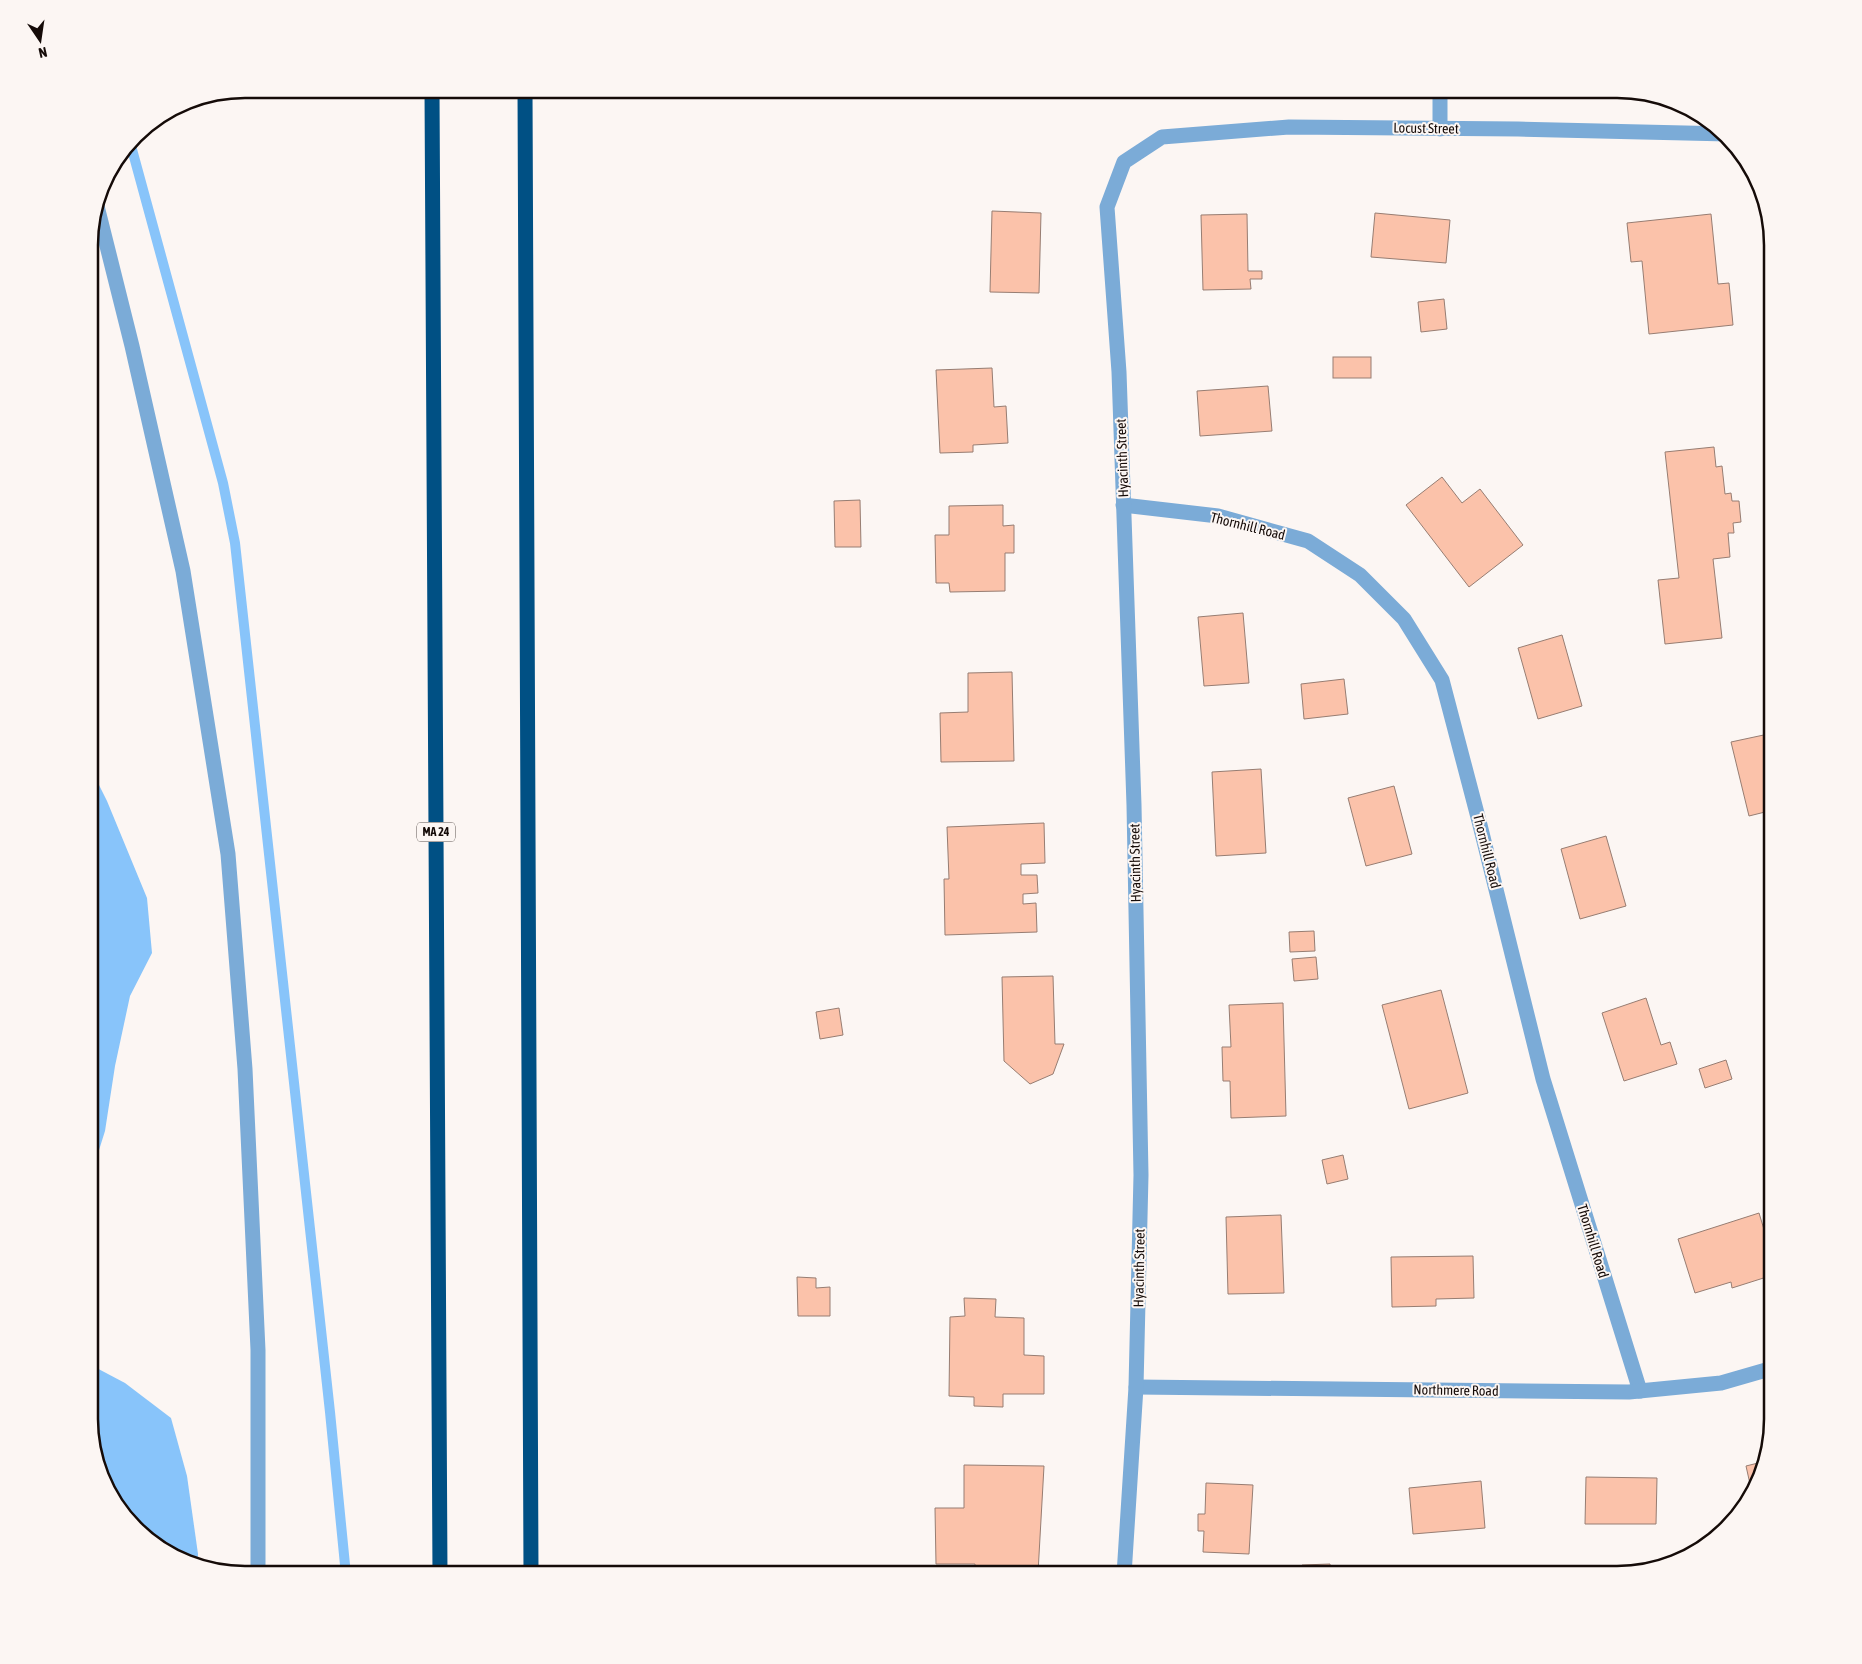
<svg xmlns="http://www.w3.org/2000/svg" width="1862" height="1664" font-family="'Asap Condensed',sans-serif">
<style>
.water{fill:#88c4fa}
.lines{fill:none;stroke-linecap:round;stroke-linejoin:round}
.stream{stroke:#88c4fa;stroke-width:10}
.building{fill:#fbc2aa;stroke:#977d72}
.minor{stroke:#7babd7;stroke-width:15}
.highway{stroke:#005084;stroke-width:15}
.labels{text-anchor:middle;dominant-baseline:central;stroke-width:4;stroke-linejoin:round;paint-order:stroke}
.shield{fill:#fcf6f3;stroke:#5a524e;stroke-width:1}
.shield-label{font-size:12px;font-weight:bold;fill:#150b08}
.street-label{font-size:14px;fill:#150b08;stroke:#fcf6f3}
.rim{fill:none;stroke:#150b08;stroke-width:2.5}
</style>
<rect width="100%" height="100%" fill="#fcf6f3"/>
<g class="water">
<polygon points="89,765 107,801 147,898 152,953 130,996 115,1066 105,1131 89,1182"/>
<polygon points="89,1364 125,1383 171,1418 187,1476 198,1554 197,1566 185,1563 135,1530 105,1488 89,1429"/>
</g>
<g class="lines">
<polyline class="stream" points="130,142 223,483 235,543 330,1412 346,1575"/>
</g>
<g class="building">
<polygon points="992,211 1041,213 1039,293 990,292"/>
<polygon points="1375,213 1450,220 1446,263 1371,257"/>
<polygon points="1247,214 1248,271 1262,271 1262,279 1250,279 1251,289 1203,290 1201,215"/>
<polygon points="1711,214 1718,284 1729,283 1733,325 1649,334 1642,261 1631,262 1627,223"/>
<polygon points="1444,299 1447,329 1421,332 1418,302"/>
<rect x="1333" y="357" width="38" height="21"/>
<polygon points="992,368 994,407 1006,406 1008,443 973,445 973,452 940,453 936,370"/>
<polygon points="1268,386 1272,431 1200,436 1197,391"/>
<polygon points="1714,447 1716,467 1722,466 1725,494 1731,493 1732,501 1739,501 1741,522 1733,523 1734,533 1728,533 1730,557 1713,559 1722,638 1665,644 1658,580 1679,578 1665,452"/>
<polygon points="1442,477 1462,503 1480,489 1523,545 1469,587 1406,505"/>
<polygon points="860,500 861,547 835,547 834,501"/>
<polygon points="1003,505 1003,526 1014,525 1014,553 1005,553 1005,591 950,592 949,583 936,583 935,535 949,535 949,506"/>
<polygon points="1243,613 1249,683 1204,686 1198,617"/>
<polygon points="1562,635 1582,706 1538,719 1518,648"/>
<polygon points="1012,672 1014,761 941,762 940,713 968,712 968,673"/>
<polygon points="1344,679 1348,714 1304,719 1301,684"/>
<polygon points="1773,733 1773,810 1749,816 1731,742"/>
<polygon points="1261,769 1266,853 1216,856 1212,772"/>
<polygon points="1394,786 1412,854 1366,866 1348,798"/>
<polygon points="1044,823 1045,863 1021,864 1021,875 1037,875 1038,893 1023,894 1023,904 1036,903 1037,932 945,935 944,879 949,879 947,827"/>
<polygon points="1606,836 1626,906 1580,919 1561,849"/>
<polygon points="1314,931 1315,951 1290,952 1289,932"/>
<polygon points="1316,957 1318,979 1294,981 1292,959"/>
<polygon points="1053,976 1055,1044 1064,1044 1053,1074 1030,1084 1004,1061 1002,977"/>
<polygon points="1441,990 1468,1093 1409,1109 1382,1005"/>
<polygon points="1646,998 1661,1045 1670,1042 1677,1064 1624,1081 1602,1013"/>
<polygon points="1283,1003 1286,1116 1231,1118 1230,1081 1223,1081 1222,1047 1231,1047 1229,1005"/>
<polygon points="839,1008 843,1035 820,1039 816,1012"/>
<polygon points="1726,1060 1732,1079 1705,1088 1699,1069"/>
<polygon points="1343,1155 1348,1179 1327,1184 1322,1160"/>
<polygon points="1759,1213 1773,1259 1773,1275 1732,1288 1731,1282 1695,1293 1678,1239"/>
<polygon points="1281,1215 1284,1293 1228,1294 1226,1217"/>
<polygon points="1473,1256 1474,1298 1436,1299 1436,1306 1392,1307 1391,1257"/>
<polygon points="797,1277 816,1278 816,1288 830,1287 830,1316 798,1316"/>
<polygon points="964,1298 996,1299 995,1317 1024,1318 1024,1355 1044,1356 1044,1394 1003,1394 1003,1407 974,1406 974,1397 949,1396 950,1317 965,1316"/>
<polygon points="1766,1461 1761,1479 1752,1493 1746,1466"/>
<polygon points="964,1465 1044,1466 1038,1573 975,1573 975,1564 936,1564 935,1508 964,1508"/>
<polygon points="1586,1477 1657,1478 1656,1524 1585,1524"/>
<polygon points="1481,1481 1485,1528 1413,1534 1409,1488"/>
<polygon points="1206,1483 1253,1485 1249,1554 1203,1552 1204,1531 1198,1531 1198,1514 1205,1514"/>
<polygon points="1330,1564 1331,1575 1302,1575 1302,1565"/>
</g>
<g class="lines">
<g class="minor">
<polyline points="1440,129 1440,89"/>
<polyline points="97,206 132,346 183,571 228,854 245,1069 258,1350 258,1575"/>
<polyline points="1123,505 1218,516 1308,541 1360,575 1404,619 1442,680 1479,821 1543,1079 1640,1391"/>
<polyline points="1136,1387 1629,1392 1721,1383 1773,1368"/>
<polyline points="1124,1575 1136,1387 1141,1175 1134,805 1119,372 1107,207 1124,162 1162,137 1289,127 1518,129 1728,134"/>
</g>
<g class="highway">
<polyline points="432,89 440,1575"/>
<polyline points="525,89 531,1575"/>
</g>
</g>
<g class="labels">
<rect class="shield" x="417" y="822.5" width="38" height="19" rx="4"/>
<g class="shield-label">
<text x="436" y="832">MA 24</text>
</g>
<g class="street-label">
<text transform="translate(1426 128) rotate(1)">Locust Street</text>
<text transform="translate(1122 458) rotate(-92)">Hyacinth Street</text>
<text transform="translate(1248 526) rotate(14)">Thornhill Road</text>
<text transform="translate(1487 851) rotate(76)">Thornhill Road</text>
<text transform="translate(1135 863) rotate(-91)">Hyacinth Street</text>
<text transform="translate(1593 1241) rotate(73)">Thornhill Road</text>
<text transform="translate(1139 1268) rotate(-89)">Hyacinth Street</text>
<text transform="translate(1456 1390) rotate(1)">Northmere Road</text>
</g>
</g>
<path d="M0 0H1862V1664H0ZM245 98H1617A147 147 0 0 1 1764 245V1419A147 147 0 0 1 1617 1566H245A147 147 0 0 1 98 1419V245A147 147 0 0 1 245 98Z" fill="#fcf6f3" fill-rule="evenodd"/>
<path class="rim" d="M245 98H1617A147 147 0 0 1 1764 245V1419A147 147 0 0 1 1617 1566H245A147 147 0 0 1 98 1419V245A147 147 0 0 1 245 98Z"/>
<g transform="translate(40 40) rotate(167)" stroke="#fcf6f3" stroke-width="4" paint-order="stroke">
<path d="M0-4L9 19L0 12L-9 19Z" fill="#150b08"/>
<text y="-8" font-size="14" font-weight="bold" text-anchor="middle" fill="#150b08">N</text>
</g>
</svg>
